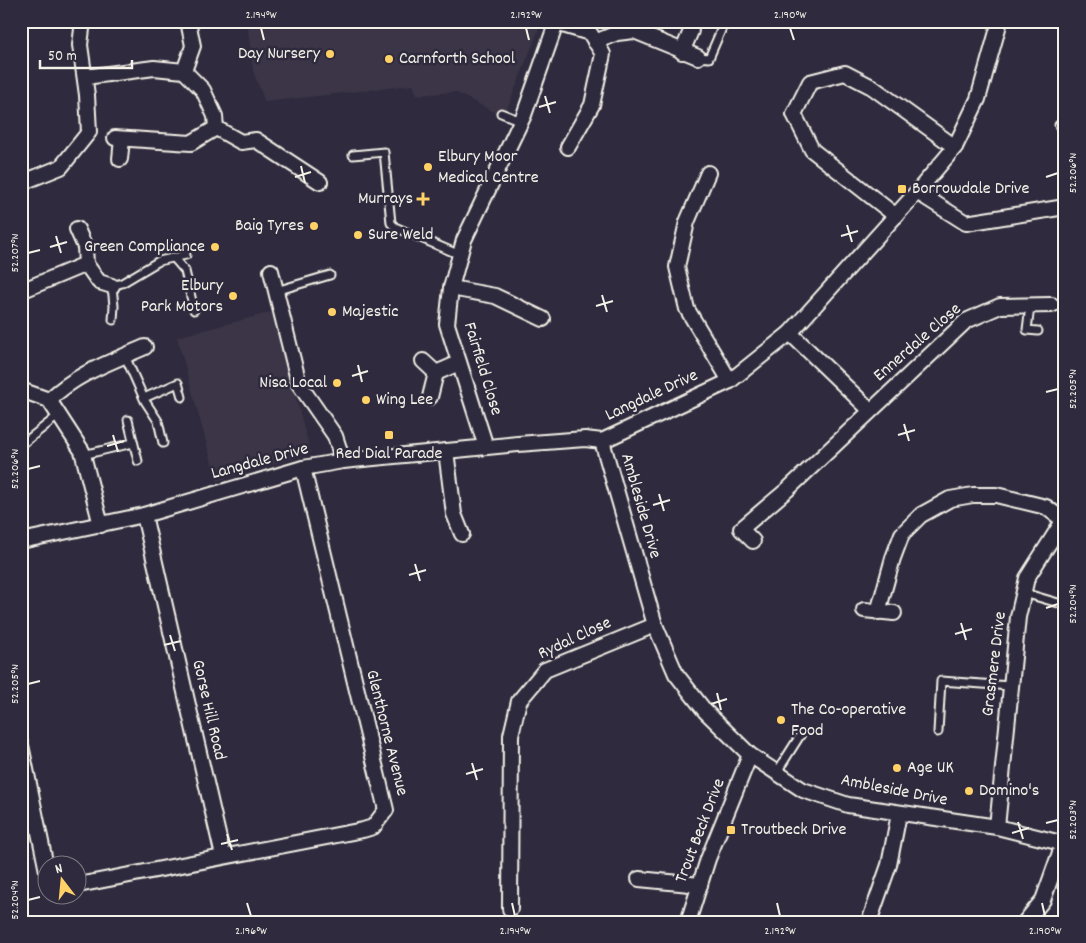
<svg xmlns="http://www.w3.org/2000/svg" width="1086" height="943" font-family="Dekko,sans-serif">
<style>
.built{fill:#3b3647}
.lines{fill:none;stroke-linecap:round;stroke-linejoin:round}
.lane-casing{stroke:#f4f1e8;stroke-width:11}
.street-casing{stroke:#f4f1e8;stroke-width:18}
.lane{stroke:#2f2a3d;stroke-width:7}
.street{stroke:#2f2a3d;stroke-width:14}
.ticks{fill:none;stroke:#f4f1e8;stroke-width:2}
.poi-dot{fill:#ffd166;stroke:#2f2a3d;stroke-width:2}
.labels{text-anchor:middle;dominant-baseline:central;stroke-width:5;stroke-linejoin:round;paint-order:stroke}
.poi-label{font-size:18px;fill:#f4f1e8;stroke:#2f2a3d;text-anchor:start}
.street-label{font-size:18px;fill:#f4f1e8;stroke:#2f2a3d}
.neatline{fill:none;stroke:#f4f1e8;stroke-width:2}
.ticks-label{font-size:12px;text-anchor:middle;fill:#f4f1e8}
</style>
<rect width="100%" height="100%" fill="#2f2a3d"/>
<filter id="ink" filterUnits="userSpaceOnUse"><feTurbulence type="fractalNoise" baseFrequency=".02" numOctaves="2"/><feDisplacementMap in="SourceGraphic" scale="10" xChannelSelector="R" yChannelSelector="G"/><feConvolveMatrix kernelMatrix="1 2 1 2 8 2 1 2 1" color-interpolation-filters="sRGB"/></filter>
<g filter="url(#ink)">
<g class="built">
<polygon points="247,21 542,21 504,117 455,92 417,95 413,85 265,102 253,71"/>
<polygon points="272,312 311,453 217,481 177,337"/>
</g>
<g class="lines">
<g class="lane-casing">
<g id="lane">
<polyline points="698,57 709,58 725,21"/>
<polyline points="501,113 521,121"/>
<polyline points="1059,125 1065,135"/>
<polyline points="353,155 384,152 391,223 395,227 460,255"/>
<polyline points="173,257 185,271 194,310"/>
<polyline points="276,291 330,275"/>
<polyline points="1030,306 1027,330 1038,331"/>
<polyline points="113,320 114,306 112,286 122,283 159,261 186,255"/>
<polyline points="125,356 145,401 158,421 163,443"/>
<polyline points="144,398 178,383 182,397"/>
<polyline points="128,420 138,461"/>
<polyline points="21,445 59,415"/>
<polyline points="83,455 133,443"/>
<polyline points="1024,593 1065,605"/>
<polyline points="938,732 941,681 1010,686"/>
<polyline points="777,772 801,734"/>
</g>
</g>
<g class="street-casing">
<g id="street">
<polyline points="556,23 590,33 603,54 592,105 568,147"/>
<polyline points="595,42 617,33 634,31 698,57"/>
<polyline points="682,52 691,31"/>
<polyline points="184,71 193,46 188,21"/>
<polyline points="85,77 154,68 184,71 203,90 215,116 216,128 191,143 115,138"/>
<polyline points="216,128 241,142 256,140 320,182"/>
<polyline points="120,159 122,139"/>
<polyline points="708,173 687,222 677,267 687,309 730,381"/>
<polyline points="21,183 61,167 89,132 87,95 80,45 83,21"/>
<polyline points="917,192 966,223 1065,207"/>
<polyline points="896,216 812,150 794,114 810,82 845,73 872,87 955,147"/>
<polyline points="86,264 99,282 112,286"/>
<polyline points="271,271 299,384 335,436 343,461"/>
<polyline points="451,288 495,296 543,319"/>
<polyline points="21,291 86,264 85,247 77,229"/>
<polyline points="790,333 870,410"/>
<polyline points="423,361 436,373"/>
<polyline points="21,390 49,400 82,451 101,525"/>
<polyline points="430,397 436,373 459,363"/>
<path d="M49,400c28,-27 62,-38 96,-53"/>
<polyline points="602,441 655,625 676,674 705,711 750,755 803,790 848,805 997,827 1065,844"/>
<polyline points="486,447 447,324 451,288 464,240 524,115 557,21"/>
<polyline points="446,451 454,514 462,534"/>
<polyline points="144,515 223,856"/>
<polyline points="21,541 144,515 303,468 343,461 518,444 585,439 602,441 730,381 790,333 917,192 955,147 978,99 1000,21"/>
<polyline points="753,541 741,529 787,490 966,321 1000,306 1052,305"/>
<polyline points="864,610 894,613"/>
<polyline points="878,612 893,558 902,534 921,515 950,499 973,495 996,495 1046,507 1063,520"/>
<polyline points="21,745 48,876"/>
<polyline points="997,827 1018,617 1027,578 1065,518"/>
<polyline points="639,879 700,885"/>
<polyline points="78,885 363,830 373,827 386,810 303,468"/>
<polyline points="510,909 511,735 519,701 545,670 655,625"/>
<polyline points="688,922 708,859 750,755"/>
<polyline points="869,922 889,865 899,814"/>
<polyline points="1025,922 1043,900 1063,844"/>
</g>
</g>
<use href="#lane" class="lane"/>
<use href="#street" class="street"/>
</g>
</g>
<path class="ticks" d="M261,28l3,12M526,28l3,12M790,28l4,12M545,96l5,17M539,107l17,-5M301,166l4,17M295,177l16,-5M1046,177l12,-4M847,225l5,17M56,236l5,17M841,236l17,-5M50,247l17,-5M28,253l12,-3M602,295l5,17M596,306l17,-5M358,365l4,17M352,376l16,-5M1046,392l12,-3M904,424l5,17M113,435l5,17M898,435l17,-5M107,446l17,-5M28,469l12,-3M659,494l5,17M653,505l17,-5M415,564l5,17M409,575l17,-5M1046,608l12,-4M961,623l5,17M955,634l17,-5M170,635l5,16M164,645l17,-4M28,684l12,-3M717,693l4,17M711,704l16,-5M472,763l5,17M466,774l17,-5M1018,822l5,17M1046,823l12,-3M1012,833l17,-5M227,834l5,16M221,844l17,-4M28,900l12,-3M247,903l4,13M512,903l3,13M777,903l3,13M1042,903l3,13"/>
<g class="poi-dot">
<circle cx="330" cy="54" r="5"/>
<circle cx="389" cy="59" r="5"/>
<circle cx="428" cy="167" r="5"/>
<rect x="897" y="184" width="10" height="10" rx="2.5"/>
<path d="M420.5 191.5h5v5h5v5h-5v5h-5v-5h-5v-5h5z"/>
<circle cx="314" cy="226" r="5"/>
<circle cx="358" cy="235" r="5"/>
<circle cx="215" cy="247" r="5"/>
<circle cx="233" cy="296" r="5"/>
<circle cx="332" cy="312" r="5"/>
<circle cx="337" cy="383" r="5"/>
<circle cx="366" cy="400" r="5"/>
<rect x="384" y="430" width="10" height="10" rx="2.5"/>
<circle cx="781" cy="720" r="5"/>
<circle cx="897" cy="768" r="5"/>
<circle cx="969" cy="791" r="5"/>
<rect x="726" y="825" width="10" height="10" rx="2.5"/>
</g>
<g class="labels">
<g class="poi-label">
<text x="320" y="54" text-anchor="end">Day Nursery</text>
<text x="399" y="59">Carnforth School</text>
<text x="438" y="157">Elbury Moor<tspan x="438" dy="21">Medical Centre</tspan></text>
<text x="912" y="189">Borrowdale Drive</text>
<text x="413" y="199" text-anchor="end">Murrays</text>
<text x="304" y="226" text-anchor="end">Baig Tyres</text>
<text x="368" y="235">Sure Weld</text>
<text x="205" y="247" text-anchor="end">Green Compliance</text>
<text x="223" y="286" text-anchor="end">Elbury<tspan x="223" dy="21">Park Motors</tspan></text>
<text x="342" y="312">Majestic</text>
<text x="327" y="383" text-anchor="end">Nisa Local</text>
<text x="376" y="400">Wing Lee</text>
<text x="389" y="454" text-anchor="middle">Red Dial Parade</text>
<text x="791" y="710">The Co-operative<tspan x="791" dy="21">Food</tspan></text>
<text x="907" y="768">Age UK</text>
<text x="979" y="791">Domino's</text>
<text x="741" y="830">Troutbeck Drive</text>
</g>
<g class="street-label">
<text transform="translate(918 343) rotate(-41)">Ennerdale Close</text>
<text transform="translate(482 369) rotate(73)">Fairfield Close</text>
<text transform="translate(652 396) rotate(-25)">Langdale Drive</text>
<text transform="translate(260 462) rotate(-15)">Langdale Drive</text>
<text transform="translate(640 506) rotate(74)">Ambleside Drive</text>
<text transform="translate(575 639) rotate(-25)">Rydal Close</text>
<text transform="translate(995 664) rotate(-83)">Grasmere Drive</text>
<text transform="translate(208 710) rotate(77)">Gorse Hill Road</text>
<text transform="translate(386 733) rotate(76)">Glenthorne Avenue</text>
<text transform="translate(894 791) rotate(11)">Ambleside Drive</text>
<text transform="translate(701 831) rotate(-69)">Trout Beck Drive</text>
</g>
</g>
<rect width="1086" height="943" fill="none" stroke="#2f2a3d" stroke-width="55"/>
<g transform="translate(62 880) rotate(344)"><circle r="24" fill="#2f2a3d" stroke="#7e7a81"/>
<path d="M0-4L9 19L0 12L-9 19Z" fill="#ffd166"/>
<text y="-8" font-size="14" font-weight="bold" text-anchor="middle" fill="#f4f1e8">N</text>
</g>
<path d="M40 60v8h92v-8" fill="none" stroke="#f4f1e8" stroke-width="2.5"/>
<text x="48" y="60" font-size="15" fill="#f4f1e8" stroke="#2f2a3d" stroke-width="4" paint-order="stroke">50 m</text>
<rect x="28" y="28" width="1030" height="888" class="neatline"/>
<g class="ticks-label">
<text x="261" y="18">2.194°W</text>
<text x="526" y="18">2.192°W</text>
<text x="790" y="18">2.190°W</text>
<text transform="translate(1072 173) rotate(-90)" y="4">52.206°N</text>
<text transform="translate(14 253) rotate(-90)" y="4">52.207°N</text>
<text transform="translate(1072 389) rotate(-90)" y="4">52.205°N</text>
<text transform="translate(14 469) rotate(-90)" y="4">52.206°N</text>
<text transform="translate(1072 604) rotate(-90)" y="4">52.204°N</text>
<text transform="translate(14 684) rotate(-90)" y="4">52.205°N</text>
<text transform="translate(1072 820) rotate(-90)" y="4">52.203°N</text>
<text transform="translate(14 900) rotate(-90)" y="4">52.204°N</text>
<text x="251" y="934">2.196°W</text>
<text x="515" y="934">2.194°W</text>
<text x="780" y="934">2.192°W</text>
<text x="1045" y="934">2.190°W</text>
</g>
</svg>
